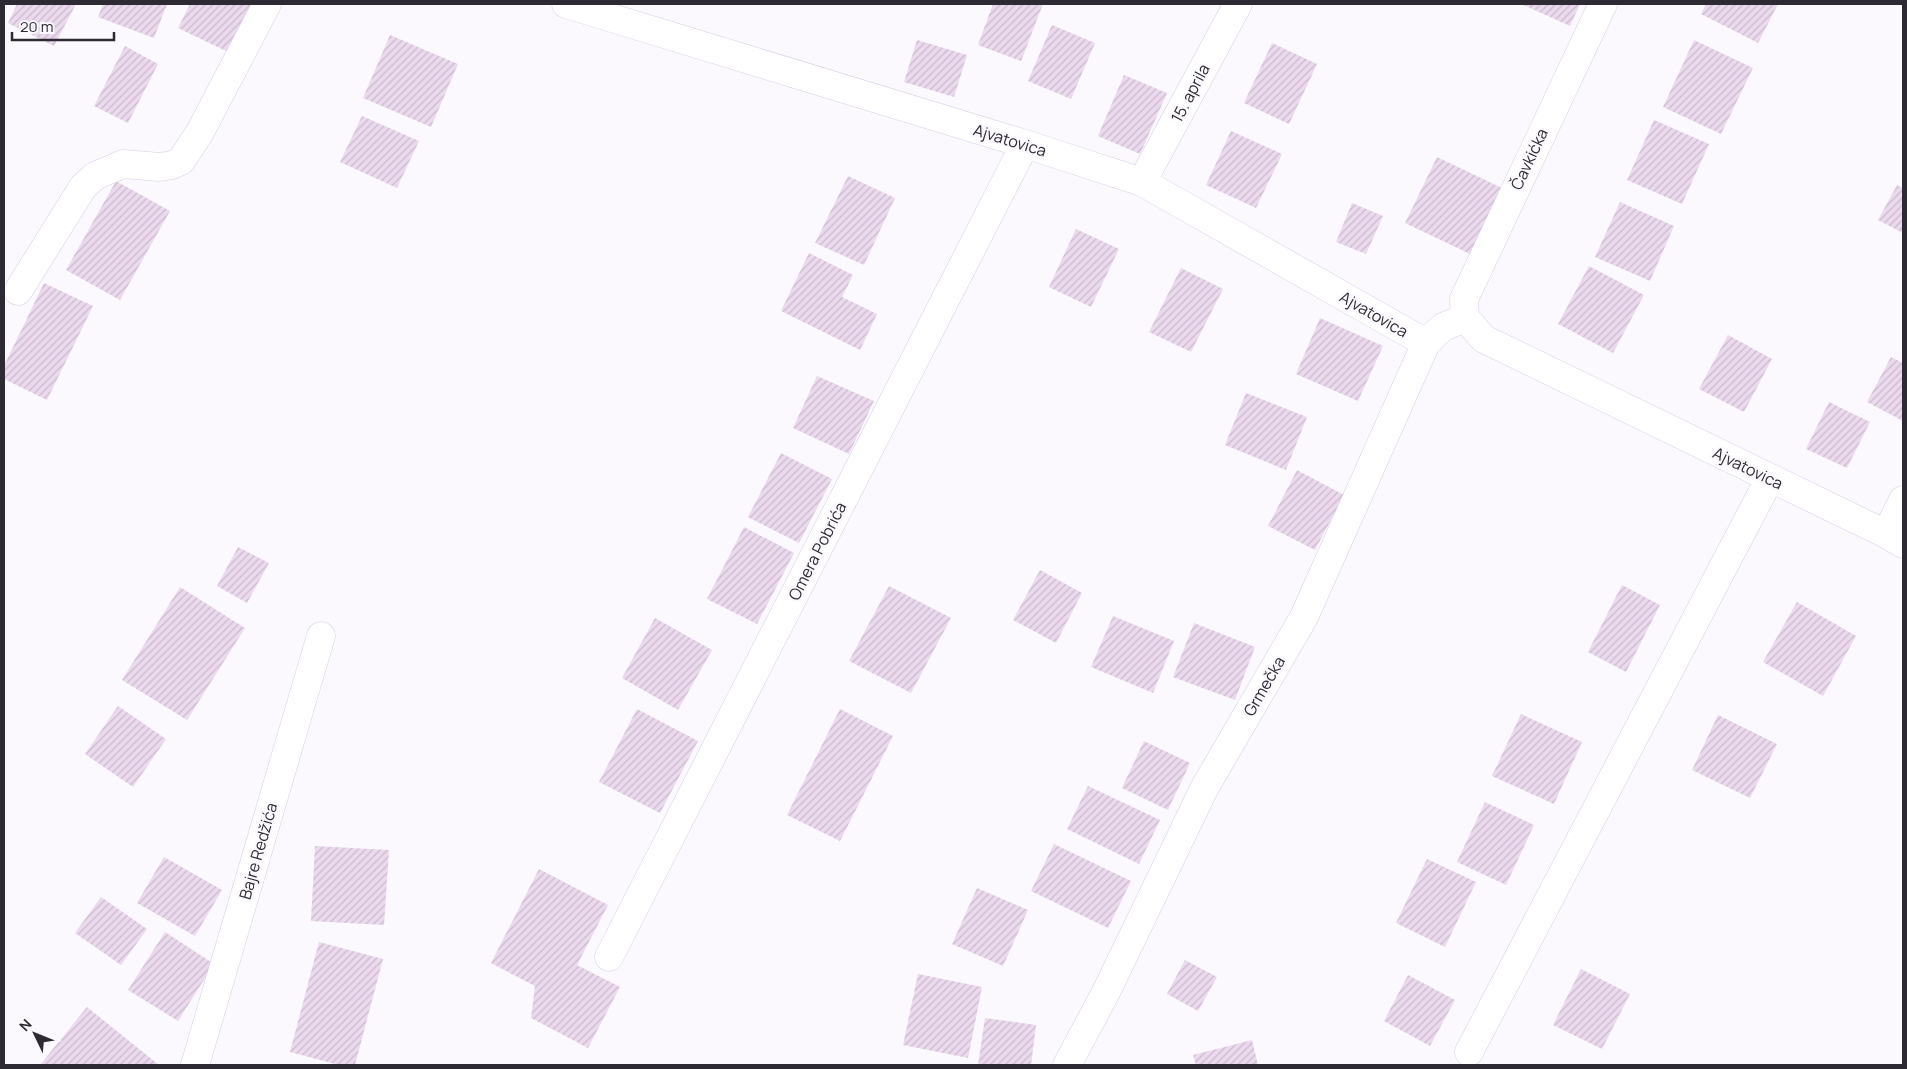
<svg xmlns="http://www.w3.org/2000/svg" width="1907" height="1069" font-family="Manrope,sans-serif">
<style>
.building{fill:url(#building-hatch)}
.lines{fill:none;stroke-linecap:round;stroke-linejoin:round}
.street-casing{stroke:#d4cde5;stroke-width:29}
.secondary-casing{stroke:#d4cde5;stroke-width:29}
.street{stroke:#fff;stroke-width:28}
.secondary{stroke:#fff;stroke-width:28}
.labels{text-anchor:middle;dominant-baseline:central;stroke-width:5;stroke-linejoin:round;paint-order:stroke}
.street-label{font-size:16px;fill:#2d2a33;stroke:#fbf9fe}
</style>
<defs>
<pattern id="building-hatch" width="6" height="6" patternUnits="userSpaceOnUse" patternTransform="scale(1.25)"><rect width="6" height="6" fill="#ebd9ed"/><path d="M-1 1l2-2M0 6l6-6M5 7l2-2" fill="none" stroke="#cabacc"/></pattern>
</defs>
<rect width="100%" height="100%" fill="#fbf9fe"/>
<g class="building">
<polygon points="17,4 76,4 54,46 8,23"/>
<polygon points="103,4 167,4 154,38 98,17"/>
<polygon points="190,4 251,4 228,52 178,28"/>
<polygon points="993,4 1043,4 1021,61 978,45"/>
<polygon points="1521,4 1580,4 1570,26"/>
<polygon points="1706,4 1778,4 1758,43 1701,14"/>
<polygon points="1052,25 1095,43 1071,99 1028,81"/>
<polygon points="390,35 458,64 431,127 363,98"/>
<polygon points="917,40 967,55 954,97 904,82"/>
<polygon points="1694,40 1753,68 1721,134 1663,107"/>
<polygon points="1272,43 1317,64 1289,124 1244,103"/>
<polygon points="125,46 158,64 128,123 94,106"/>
<polygon points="1124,75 1167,93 1140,154 1098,136"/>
<polygon points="362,116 419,141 397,188 340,162"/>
<polygon points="1654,120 1709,144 1682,204 1627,180"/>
<polygon points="1231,131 1282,154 1256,208 1206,185"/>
<polygon points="1437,157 1504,189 1472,255 1405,223"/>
<polygon points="848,176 895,198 864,265 815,243"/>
<polygon points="116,181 170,211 120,300 66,270"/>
<polygon points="1897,185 1903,188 1903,233 1878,220"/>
<polygon points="1620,202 1674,226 1650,281 1595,257"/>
<polygon points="1352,203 1383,216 1366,254 1336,242"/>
<polygon points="1076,229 1119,249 1091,307 1049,287"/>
<polygon points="809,253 853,275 842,297 877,314 860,350 781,311"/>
<polygon points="1589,266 1644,295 1613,353 1558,324"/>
<polygon points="1181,268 1223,289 1191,352 1149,332"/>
<polygon points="44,283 93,306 47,400 4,379 4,366"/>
<polygon points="1320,318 1383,346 1358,401 1296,374"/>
<polygon points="1728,335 1772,359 1744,412 1699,389"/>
<polygon points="1891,357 1903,363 1903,421 1867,402"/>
<polygon points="817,376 874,401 849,454 793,428"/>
<polygon points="1246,393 1307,417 1286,470 1225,445"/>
<polygon points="1829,402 1870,422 1847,468 1806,449"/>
<polygon points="781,453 832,479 799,543 748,517"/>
<polygon points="1297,470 1344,495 1315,550 1268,526"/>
<polygon points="744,527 794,553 757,624 707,599"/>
<polygon points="238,547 269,563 247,603 217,586"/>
<polygon points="1040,570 1082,593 1056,643 1013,620"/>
<polygon points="1622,585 1660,605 1626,672 1588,652"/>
<polygon points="889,586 951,618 911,693 849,661"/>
<polygon points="180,587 245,628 187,720 122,680"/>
<polygon points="1797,602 1856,636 1823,696 1763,662"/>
<polygon points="1113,616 1174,641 1153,693 1091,667"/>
<polygon points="655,618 712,650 678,710 622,678"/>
<polygon points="1194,623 1255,647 1235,700 1173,677"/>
<polygon points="118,706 166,739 133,787 85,754"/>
<polygon points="637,709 698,741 660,813 599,782"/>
<polygon points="840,709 893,736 840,841 787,815"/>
<polygon points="1521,714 1582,742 1554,804 1492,776"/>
<polygon points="1718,715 1777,744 1750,798 1692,770"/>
<polygon points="1144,741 1190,763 1168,810 1122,788"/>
<polygon points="1088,786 1160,820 1139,864 1067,829"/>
<polygon points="1485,802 1534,825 1506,885 1457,862"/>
<polygon points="1054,844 1131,881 1108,928 1031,891"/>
<polygon points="315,846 389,850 384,925 311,921"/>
<polygon points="164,857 222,890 195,936 137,903"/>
<polygon points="1427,859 1476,882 1445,947 1396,923"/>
<polygon points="539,869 608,905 577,965 620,987 588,1048 531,1018 535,986 491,963"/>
<polygon points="977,888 1028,910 1003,966 952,944"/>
<polygon points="101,897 147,929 121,965 75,933"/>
<polygon points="165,932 214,964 178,1021 128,990"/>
<polygon points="319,942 383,959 355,1065 339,1065 290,1052"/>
<polygon points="1185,960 1217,977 1198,1011 1167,994"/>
<polygon points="1581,969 1630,994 1602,1049 1553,1025"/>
<polygon points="918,974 982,987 968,1058 903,1045"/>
<polygon points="1408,975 1455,1000 1430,1046 1384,1021"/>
<polygon points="87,1007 159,1065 40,1065"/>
<polygon points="985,1018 1036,1025 1031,1065 978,1065"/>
<polygon points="1252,1040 1258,1065 1196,1065 1193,1055"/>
</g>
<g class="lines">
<g class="street-casing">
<g id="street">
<polyline points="566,4 1025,144 1142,182 1426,343"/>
<polyline points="1142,182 1238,4"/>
<polyline points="18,291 83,187 95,176 123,164 160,167 172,165 181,161 200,132 267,4"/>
<polyline points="1886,534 1903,500"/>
<polyline points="609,957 1025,144"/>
<polyline points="1469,1052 1770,478"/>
<polyline points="195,1065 321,636"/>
<polyline points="1067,1065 1106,992 1205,787 1304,617 1426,343 1443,327 1465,318"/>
</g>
</g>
<g class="secondary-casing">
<polyline id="secondary" points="1603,4 1464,299 1465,318 1484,339 1886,534 1903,544"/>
</g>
<use href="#street" class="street"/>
<use href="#secondary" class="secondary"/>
</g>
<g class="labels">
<g class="street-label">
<text transform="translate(1190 93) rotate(-62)">15. aprila</text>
<text transform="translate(1010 140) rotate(17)">Ajvatovica</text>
<text transform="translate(1529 159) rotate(-65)">Čavkićka</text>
<text transform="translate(1374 314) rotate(30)">Ajvatovica</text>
<text transform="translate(1748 468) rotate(26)">Ajvatovica</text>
<text transform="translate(817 551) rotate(-63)">Omera Pobrića</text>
<text transform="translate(1264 686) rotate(-60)">Grmečka</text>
<text transform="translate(258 851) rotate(-74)">Bajre Redžića</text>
</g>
</g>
<rect width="1907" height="1069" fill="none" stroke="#2d2a33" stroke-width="10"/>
<g transform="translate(35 1034) rotate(313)" stroke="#fbf9fe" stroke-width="4" paint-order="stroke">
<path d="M0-4L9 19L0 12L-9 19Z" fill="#2d2a33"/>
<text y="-8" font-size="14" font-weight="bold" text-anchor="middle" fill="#2d2a33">N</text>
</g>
<path d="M12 32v8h102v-8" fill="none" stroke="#2d2a33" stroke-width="2.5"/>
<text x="20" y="32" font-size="15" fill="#2d2a33" stroke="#fbf9fe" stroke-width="4" paint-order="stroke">20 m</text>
</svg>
